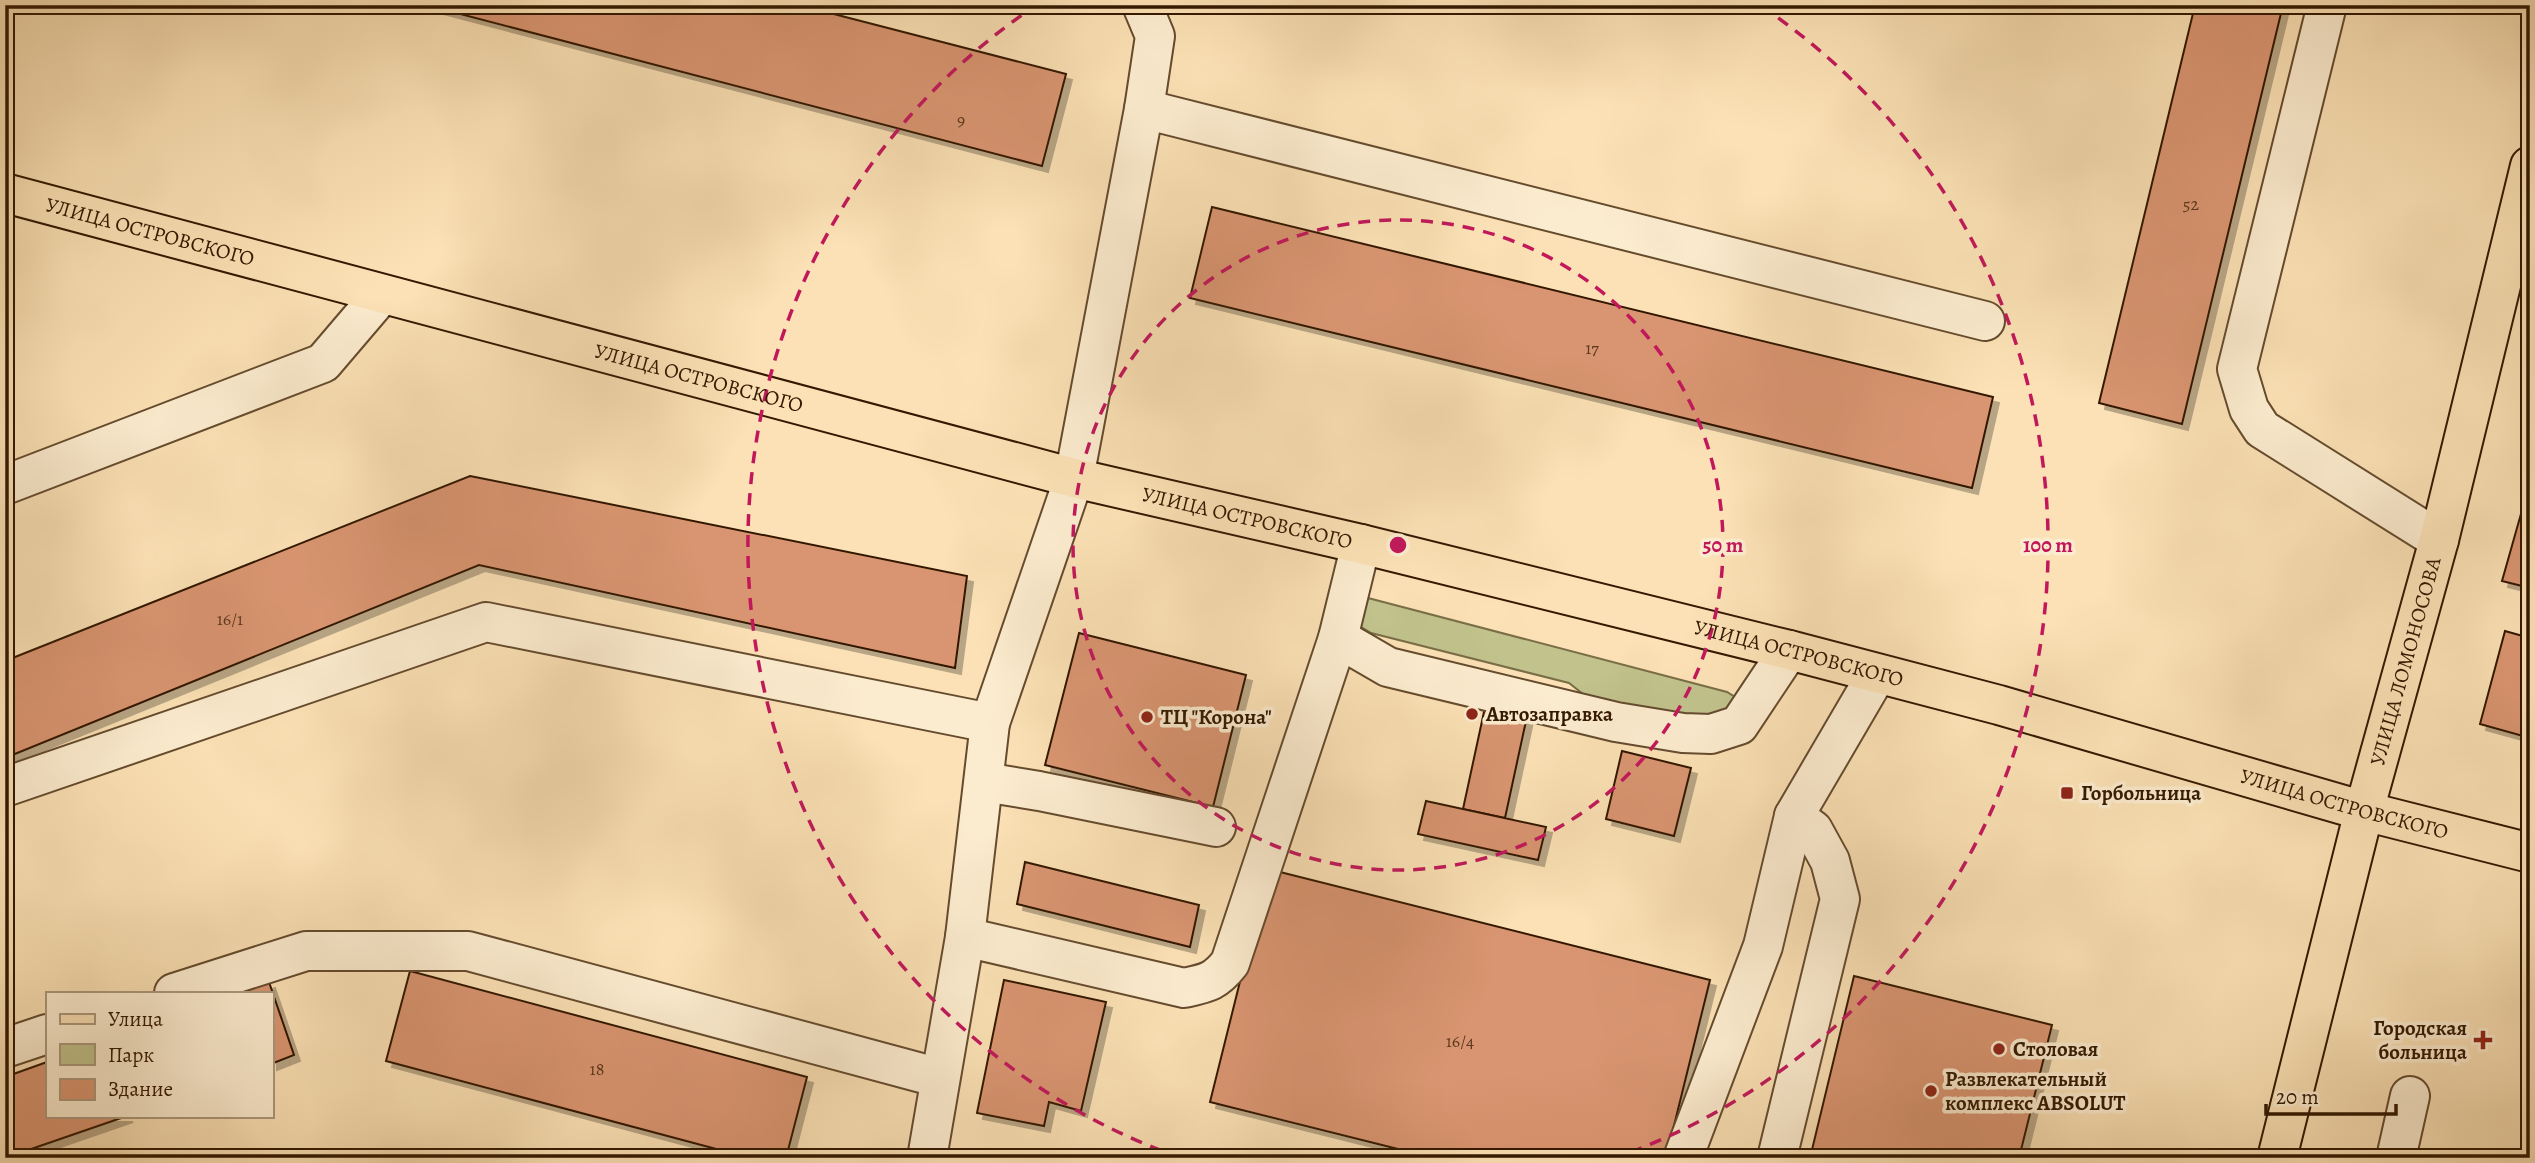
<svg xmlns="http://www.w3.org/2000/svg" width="2535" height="1163" font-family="Alegreya,serif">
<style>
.green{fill:#c1c28c;stroke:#7a6e46;stroke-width:2}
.building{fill:#d99571;stroke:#331901;stroke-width:2;filter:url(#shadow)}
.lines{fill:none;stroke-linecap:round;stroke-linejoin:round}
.minor-casing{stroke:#654b2e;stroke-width:42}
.major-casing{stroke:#331901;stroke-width:42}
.minor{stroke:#fceccf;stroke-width:38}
.major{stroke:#fbe1b5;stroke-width:38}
.ring{fill:none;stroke:#c2185b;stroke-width:3.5;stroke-dasharray:12 9}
.poi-dot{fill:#8f2418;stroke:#fceccf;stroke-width:2.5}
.labels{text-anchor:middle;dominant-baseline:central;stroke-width:7;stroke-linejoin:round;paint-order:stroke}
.number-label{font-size:18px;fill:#5c381d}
.street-label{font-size:21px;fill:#331901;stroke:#fceccf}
.poi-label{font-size:21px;font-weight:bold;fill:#331901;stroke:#fceccf;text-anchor:start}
.centre{fill:#c2185b;stroke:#fceccf;stroke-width:3.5}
.ring-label{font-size:21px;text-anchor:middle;font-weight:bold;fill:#c2185b;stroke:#fceccf;stroke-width:7;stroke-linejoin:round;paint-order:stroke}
</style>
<defs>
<filter id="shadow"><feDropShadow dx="6" dy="6" stdDeviation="0" flood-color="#0004"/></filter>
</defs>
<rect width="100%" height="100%" fill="#fbe1b5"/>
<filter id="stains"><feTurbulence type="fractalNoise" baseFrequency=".00286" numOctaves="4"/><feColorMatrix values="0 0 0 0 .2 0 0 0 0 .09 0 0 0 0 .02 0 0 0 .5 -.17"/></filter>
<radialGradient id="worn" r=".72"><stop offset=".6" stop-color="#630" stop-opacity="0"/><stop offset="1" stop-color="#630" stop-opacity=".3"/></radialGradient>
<polygon class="green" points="1349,593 1727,692 1735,697 1737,701 1709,726 1583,694 1569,683 1371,633 1358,625"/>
<g class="building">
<polygon points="426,5 799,5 1066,74 1042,166"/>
<polygon points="2195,5 2283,5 2182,424 2099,403"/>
<polygon points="1212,207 1993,397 1972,488 1190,298"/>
<polygon points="470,476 967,576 955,668 479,565 5,758 5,661"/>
<polygon points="2530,482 2530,588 2502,581"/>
<polygon points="2505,631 2530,638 2530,738 2480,724"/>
<polygon points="1079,633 1246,675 1213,807 1045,765"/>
<polygon points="1487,698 1529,707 1505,818 1463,809"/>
<polygon points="1622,751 1691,768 1674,836 1606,819"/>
<polygon points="1426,801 1546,827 1538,860 1418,834"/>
<polygon points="1025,862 1199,905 1190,947 1017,904"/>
<polygon points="1268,869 1710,980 1666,1158 1434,1158 1210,1102"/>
<polygon points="410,971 807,1077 786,1158 750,1158 386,1061"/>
<polygon points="1854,976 2052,1025 2019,1158 1810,1158"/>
<polygon points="1004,980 1106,1002 1081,1111 1049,1102 1044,1126 977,1113"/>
<polygon points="269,982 294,1055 271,1064 271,993 239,993"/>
<polygon points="47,1062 47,1116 127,1116 5,1158 5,1077"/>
</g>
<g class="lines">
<g class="minor-casing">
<g id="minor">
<polyline points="2327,5 2237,369 2249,409 2262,429 2439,540"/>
<polyline points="1144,109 1985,321"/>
<polyline points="5,485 323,363 381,295"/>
<polyline points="1338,638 1388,667 1616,722 1683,733 1711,734 1739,725 1789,650"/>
<polyline points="984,782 1039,791 1216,827"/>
<polyline points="5,787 486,622 990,723"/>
<path d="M965,937l219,51c23,-5 31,-6 46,-25l108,-325 23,-94"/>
<polyline points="174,993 306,951 468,951 940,1078"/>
<polyline points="5,1048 47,1034"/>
<polyline points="927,1158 965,937 990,723 1074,478 1144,109 1155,36 1142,5"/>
<polyline points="1683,1158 1763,946 1794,816 1877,674"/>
<polyline points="1777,1158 1840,899 1830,861 1813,830 1794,816"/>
<polyline points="2396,1158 2410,1096"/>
</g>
</g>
<g class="major-casing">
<g id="major">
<path id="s1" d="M5,193l1069,285 287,66 428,106 210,55 365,106 166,42"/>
<path id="s2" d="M2277,1158l87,-347 75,-271 91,-374"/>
</g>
</g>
<use href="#minor" class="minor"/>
<use href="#major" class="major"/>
</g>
<g class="ring">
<circle cx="1398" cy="545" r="325"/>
<path d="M1181 1158A650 650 0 0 1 1035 6M1761 6A650 650 0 0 1 1615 1158"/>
</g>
<g class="poi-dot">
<circle cx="1472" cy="714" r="7"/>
<circle cx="1147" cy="717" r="7"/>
<rect x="2060" y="786" width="14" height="14" rx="3.5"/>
<path d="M2479.5 1029.5h7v7h7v7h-7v7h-7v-7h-7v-7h7z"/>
<circle cx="1999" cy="1049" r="7"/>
<circle cx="1931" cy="1091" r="7"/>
</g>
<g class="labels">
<g class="number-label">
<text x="961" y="120">9</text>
<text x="2191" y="204">52</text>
<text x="1592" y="348">17</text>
<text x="230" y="619">16/1</text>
<text x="1460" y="1041">16/4</text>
<text x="597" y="1069">18</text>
</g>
<g class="street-label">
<text stroke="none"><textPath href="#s1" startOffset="150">УЛИЦА ОСТРОВСКОГО</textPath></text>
<text stroke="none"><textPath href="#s1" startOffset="718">УЛИЦА ОСТРОВСКОГО</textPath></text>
<text stroke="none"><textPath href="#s1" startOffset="1284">УЛИЦА ОСТРОВСКОГО</textPath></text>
<text stroke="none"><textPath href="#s1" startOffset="1852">УЛИЦА ОСТРОВСКОГО</textPath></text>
<text stroke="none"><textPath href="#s2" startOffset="513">УЛИЦА ЛОМОНОСОВА</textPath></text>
<text stroke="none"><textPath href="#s1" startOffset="2418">УЛИЦА ОСТРОВСКОГО</textPath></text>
</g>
<g class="poi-label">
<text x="1486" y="714">Автозаправка</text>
<text x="1161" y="717">ТЦ "Корона"</text>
<text x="2081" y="793">Горбольница</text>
<text x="2467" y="1028" text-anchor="end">Городская<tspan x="2467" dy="24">больница</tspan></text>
<text x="2013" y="1049">Столовая</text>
<text x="1945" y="1079">Развлекательный<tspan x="1945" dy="24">комплекс ABSOLUT</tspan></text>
</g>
</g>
<circle cx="1398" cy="545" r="10" class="centre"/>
<g class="ring-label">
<text x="1723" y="552">50 m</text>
<text x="2048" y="552">100 m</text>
</g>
<rect width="2535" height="1163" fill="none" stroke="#fbe1b5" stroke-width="28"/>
<rect x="7" y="7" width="2521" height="1149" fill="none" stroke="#331901" stroke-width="3.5"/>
<rect x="14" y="14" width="2507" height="1135" fill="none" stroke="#331901" stroke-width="2"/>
<rect x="46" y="992" width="228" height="126" fill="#fceccf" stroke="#ac987d" stroke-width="2"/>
<rect x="60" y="1014" width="35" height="10" fill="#fbe1b5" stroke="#ac987d" stroke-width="2"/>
<text x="108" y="1026" font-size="21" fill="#331901">Улица</text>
<rect x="60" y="1044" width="35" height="21" fill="#c1c28c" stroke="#ac987d" stroke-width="2"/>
<text x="108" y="1062" font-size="21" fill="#331901">Парк</text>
<rect x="60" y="1079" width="35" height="21" fill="#d99571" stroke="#ac987d" stroke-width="2"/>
<text x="108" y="1096" font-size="21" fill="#331901">Здание</text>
<path d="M2266 1104v10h130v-10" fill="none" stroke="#331901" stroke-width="3.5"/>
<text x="2276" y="1104" font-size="21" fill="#331901" stroke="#fceccf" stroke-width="5" paint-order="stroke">20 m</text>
<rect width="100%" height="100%" filter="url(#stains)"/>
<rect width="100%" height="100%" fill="url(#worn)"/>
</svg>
